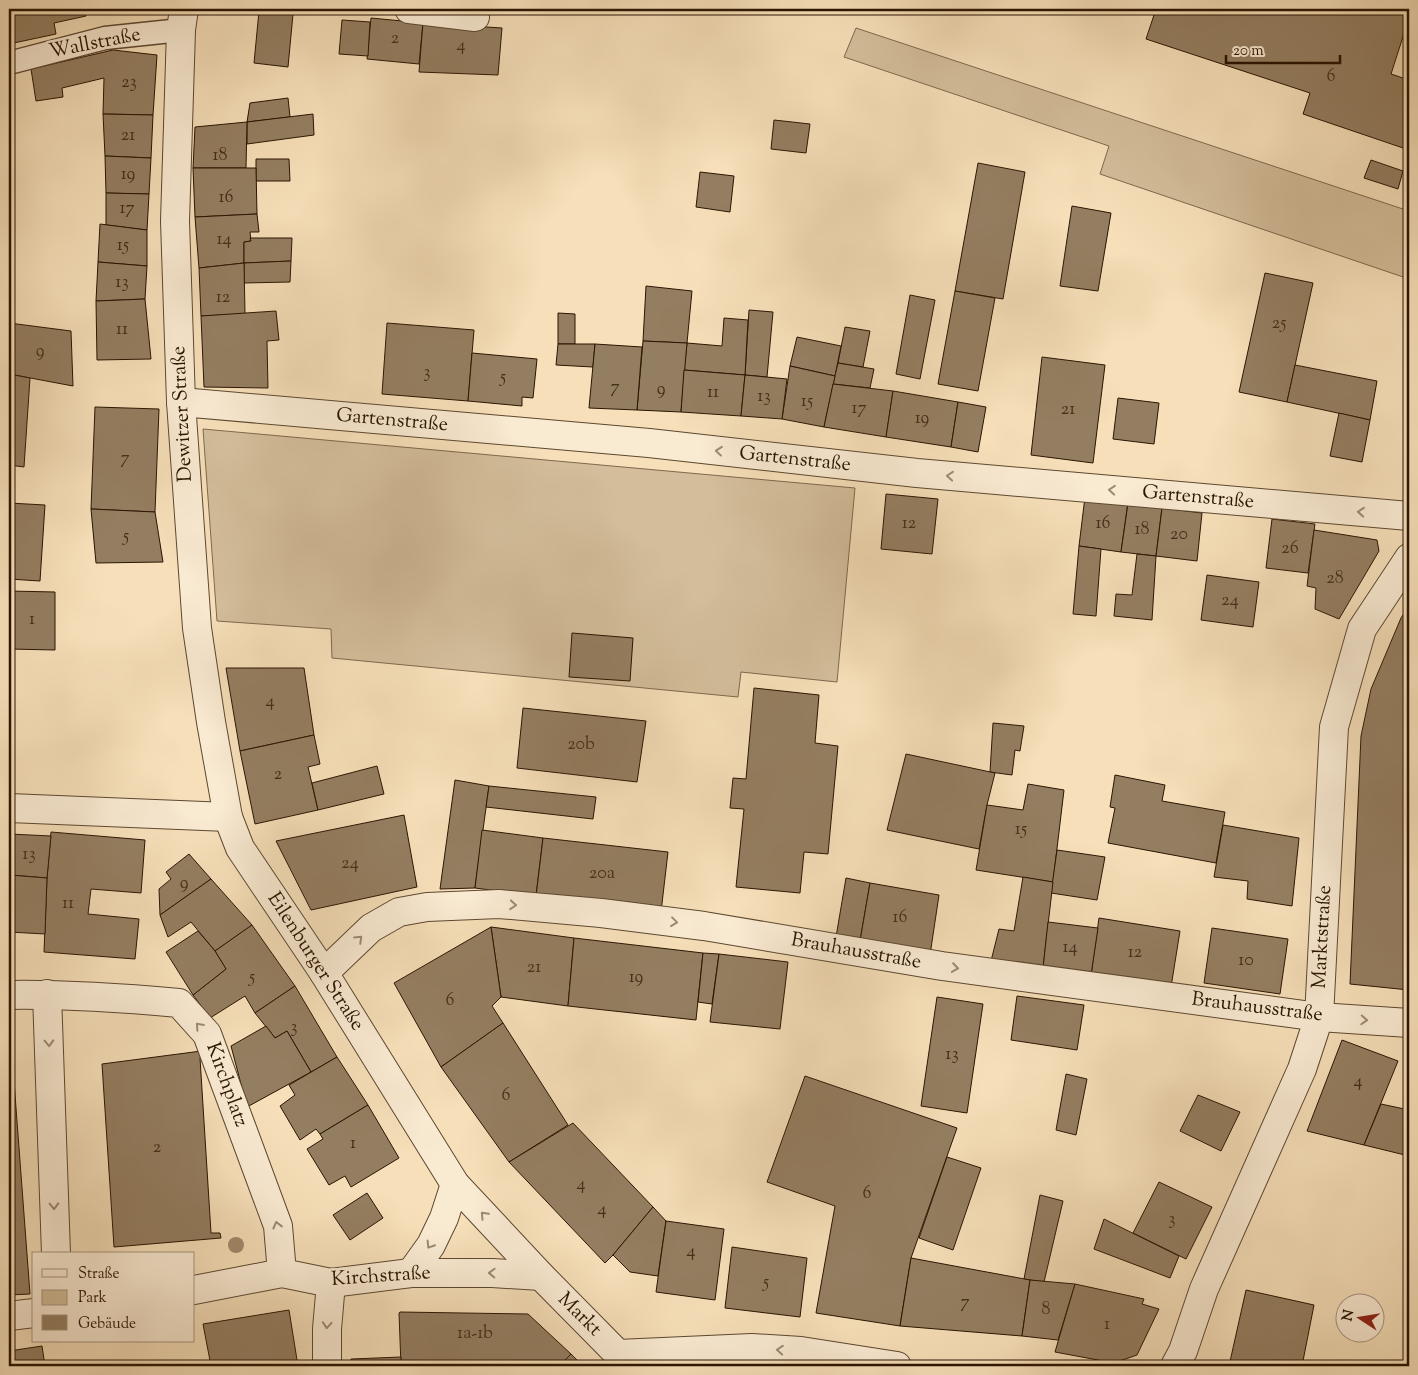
<svg xmlns="http://www.w3.org/2000/svg" width="1418" height="1375" font-family="'Sorts Mill Goudy',serif">
<style>
.green{fill:#d3bd9a;stroke:#7e694e}
.building{fill:#947e61;stroke:#2a1502}
.lines{fill:none;stroke-linecap:round;stroke-linejoin:round}
.service-casing{stroke:#5d4830;stroke-width:25}
.minor-casing{stroke:#5d4830;stroke-width:30}
.service{stroke:#f9ead2;stroke-width:22}
.minor{stroke:#f9ead2;stroke-width:28}
.tree{fill:#a28b6e}
.oneway{stroke:#9c8a74}
.labels{text-anchor:middle;dominant-baseline:central;stroke-width:5;stroke-linejoin:round;paint-order:stroke}
.number-label{font-size:18px;fill:#442f1a}
.street-label{font-size:20px;fill:#2a1502;stroke:#f9ead2}
</style>
<rect width="100%" height="100%" fill="#f6dfb9"/>
<filter id="stains"><feTurbulence type="fractalNoise" baseFrequency=".004" numOctaves="4"/><feColorMatrix values="0 0 0 0 .2 0 0 0 0 .09 0 0 0 0 .02 0 0 0 .5 -.17"/></filter>
<radialGradient id="worn" r=".72"><stop offset=".6" stop-color="#630" stop-opacity="0"/><stop offset="1" stop-color="#630" stop-opacity=".3"/></radialGradient>
<g class="green">
<polygon points="856,28 1409,211 1409,279 1100,174 1109,146 844,57"/>
<polygon points="203,429 855,488 837,682 741,672 738,697 332,658 331,629 217,621"/>
</g>
<g class="building">
<polygon points="9,9 85,9 86,16 54,23 56,34 9,44"/>
<polygon points="1156,9 1409,9 1409,18 1391,74 1409,80 1409,150 1303,114 1310,93 1146,39"/>
<polygon points="259,11 293,14 288,67 254,63"/>
<polygon points="371,18 423,23 419,64 367,59"/>
<polygon points="342,20 370,22 368,56 339,54"/>
<polygon points="423,23 502,28 498,75 419,72"/>
<polygon points="113,50 157,55 153,115 103,114 104,78 62,88 63,97 36,101 31,69"/>
<polygon points="288,98 290,117 247,122 250,103"/>
<polygon points="103,114 153,115 151,158 105,156"/>
<polygon points="313,114 314,135 247,144 247,122"/>
<polygon points="774,120 810,124 806,153 771,149"/>
<polygon points="247,122 246,168 193,168 195,127"/>
<polygon points="105,156 151,158 149,194 106,193"/>
<polygon points="256,159 289,159 290,181 256,181"/>
<polygon points="1371,160 1403,171 1398,189 1364,178"/>
<polygon points="978,163 1025,172 1003,299 955,291"/>
<polygon points="193,168 256,168 257,214 195,217"/>
<polygon points="700,172 734,176 730,212 696,207"/>
<polygon points="106,193 149,194 147,230 106,225"/>
<polygon points="1072,206 1111,213 1098,291 1060,286"/>
<polygon points="257,214 259,232 250,232 251,241 244,242 244,263 199,268 195,217"/>
<polygon points="100,224 147,230 147,266 98,262"/>
<polygon points="250,238 292,238 291,261 244,263 244,242 251,241"/>
<polygon points="291,261 290,282 244,283 244,263"/>
<polygon points="98,262 147,266 145,299 96,301"/>
<polygon points="244,263 245,314 201,316 199,268"/>
<polygon points="1265,273 1313,283 1287,402 1239,392"/>
<polygon points="646,286 692,291 687,343 643,341"/>
<polygon points="955,291 995,298 978,391 938,384"/>
<polygon points="910,295 935,300 920,379 896,374"/>
<polygon points="145,299 151,359 97,360 96,301"/>
<polygon points="749,310 773,312 767,377 745,375"/>
<polygon points="276,311 279,340 267,341 268,388 204,387 201,316"/>
<polygon points="558,313 575,314 575,344 558,344"/>
<polygon points="724,318 748,320 745,375 684,370 687,343 722,346"/>
<polygon points="9,323 71,331 73,386 9,374"/>
<polygon points="387,323 474,330 468,401 382,394"/>
<polygon points="845,327 870,331 863,367 838,363"/>
<polygon points="797,337 841,346 835,376 790,366"/>
<polygon points="643,341 687,343 681,412 637,410"/>
<polygon points="558,344 595,344 593,367 556,365"/>
<polygon points="595,344 642,347 637,410 589,408"/>
<polygon points="472,353 537,359 533,398 522,397 522,406 468,401"/>
<polygon points="1042,357 1105,365 1093,463 1031,455"/>
<polygon points="838,363 874,369 870,388 833,384"/>
<polygon points="1295,365 1377,381 1370,420 1287,402"/>
<polygon points="790,366 835,376 824,427 782,419"/>
<polygon points="684,370 745,375 741,416 681,412"/>
<polygon points="9,374 30,378 24,467 9,465"/>
<polygon points="745,375 787,379 782,419 741,416"/>
<polygon points="833,384 893,391 886,437 824,427"/>
<polygon points="893,391 958,402 951,447 886,437"/>
<polygon points="1118,398 1159,403 1154,444 1113,439"/>
<polygon points="958,402 986,407 978,452 951,447"/>
<polygon points="95,407 159,409 155,512 91,509"/>
<polygon points="1339,413 1370,420 1362,462 1330,456"/>
<polygon points="886,494 938,499 932,554 881,549"/>
<polygon points="1085,497 1128,503 1121,552 1079,546"/>
<polygon points="9,503 45,505 40,581 9,579"/>
<polygon points="1128,503 1162,508 1156,556 1121,552"/>
<polygon points="1162,508 1202,513 1197,561 1156,556"/>
<polygon points="91,509 155,512 163,562 96,563"/>
<polygon points="1272,519 1315,524 1308,573 1266,568"/>
<polygon points="1314,530 1377,540 1379,551 1339,619 1315,609 1316,588 1307,586"/>
<polygon points="1079,546 1101,549 1096,616 1073,614"/>
<polygon points="1137,554 1156,556 1152,620 1114,616 1116,594 1132,595"/>
<polygon points="1207,575 1259,582 1253,627 1201,620"/>
<polygon points="9,591 55,592 55,650 9,649"/>
<polygon points="1409,606 1409,990 1350,984 1361,736 1371,689 1401,618"/>
<polygon points="572,633 633,638 630,681 569,677"/>
<polygon points="226,668 304,668 314,735 240,751"/>
<polygon points="754,688 819,695 815,743 838,746 828,854 804,852 800,893 736,887 744,809 730,808 733,778 746,779"/>
<polygon points="523,708 646,721 637,782 517,768"/>
<polygon points="993,723 1024,726 1020,751 1015,750 1012,775 990,772"/>
<polygon points="314,735 320,764 308,767 318,810 255,824 240,751"/>
<polygon points="906,754 995,773 987,805 979,849 887,830"/>
<polygon points="377,766 384,794 318,810 312,783"/>
<polygon points="1115,775 1165,785 1162,801 1225,812 1216,863 1108,843 1115,808 1110,807"/>
<polygon points="455,780 489,786 475,888 440,889"/>
<polygon points="1028,784 1064,790 1053,882 976,870 987,805 1023,810"/>
<polygon points="489,786 596,797 593,819 486,807"/>
<polygon points="404,815 417,887 311,910 276,841"/>
<polygon points="1223,825 1299,838 1292,906 1247,899 1248,881 1214,877"/>
<polygon points="482,830 543,838 536,896 475,888"/>
<polygon points="51,832 145,840 141,893 91,889 88,914 139,919 135,959 44,952 47,878"/>
<polygon points="9,834 51,836 47,878 10,875"/>
<polygon points="543,838 668,852 661,912 536,896"/>
<polygon points="1057,850 1105,857 1097,900 1051,893"/>
<polygon points="189,854 211,879 160,915 159,889 171,879 166,872"/>
<polygon points="10,875 47,878 45,934 9,932"/>
<polygon points="1023,877 1053,882 1043,968 991,961 999,929 1014,931"/>
<polygon points="846,878 870,883 860,941 836,937"/>
<polygon points="211,879 252,925 215,951 191,922 168,937 160,915"/>
<polygon points="870,883 939,895 930,955 860,941"/>
<polygon points="1099,918 1180,931 1171,987 1091,975"/>
<polygon points="1048,922 1098,928 1091,975 1043,968"/>
<polygon points="252,925 295,986 255,1013 245,996 210,1018 193,995 226,969 215,951"/>
<polygon points="491,927 574,938 568,1006 501,997"/>
<polygon points="491,927 501,997 492,1006 503,1023 441,1067 394,983"/>
<polygon points="1212,928 1288,939 1280,994 1204,983"/>
<polygon points="198,931 215,951 226,969 193,995 166,952"/>
<polygon points="574,938 703,953 696,1020 568,1006"/>
<polygon points="703,953 719,954 712,1004 698,1002"/>
<polygon points="719,954 788,962 780,1029 710,1022"/>
<polygon points="295,986 337,1057 311,1072 287,1031 275,1038 255,1013"/>
<polygon points="1017,996 1084,1005 1077,1050 1011,1040"/>
<polygon points="937,997 983,1004 967,1113 921,1106"/>
<polygon points="503,1023 568,1125 509,1162 441,1067"/>
<polygon points="266,1026 275,1038 287,1031 311,1072 247,1107 231,1046"/>
<polygon points="10,1028 30,1294 9,1295 9,1029"/>
<polygon points="1407,1037 1409,1037 1409,1054 1404,1049"/>
<polygon points="1342,1040 1398,1061 1364,1145 1307,1131"/>
<polygon points="209,1050 210,1057 200,1058 211,1233 220,1233 221,1238 114,1247 102,1064"/>
<polygon points="337,1057 368,1105 320,1134 316,1129 300,1140 280,1106 295,1095 289,1085"/>
<polygon points="1066,1074 1087,1079 1076,1135 1056,1130"/>
<polygon points="805,1076 957,1128 911,1258 900,1326 816,1313 835,1206 767,1182"/>
<polygon points="1198,1095 1240,1112 1221,1151 1180,1131"/>
<polygon points="1381,1104 1409,1110 1409,1156 1364,1145"/>
<polygon points="368,1105 399,1158 351,1187 345,1176 329,1185 307,1149 323,1139 320,1134"/>
<polygon points="573,1123 653,1207 613,1255 605,1263 509,1162"/>
<polygon points="947,1157 981,1168 953,1250 919,1238"/>
<polygon points="1159,1182 1212,1207 1186,1259 1133,1233"/>
<polygon points="367,1193 383,1218 350,1240 333,1215"/>
<polygon points="1040,1195 1063,1201 1044,1282 1024,1279"/>
<polygon points="653,1207 666,1221 658,1276 630,1272 613,1255"/>
<polygon points="1104,1219 1179,1256 1170,1278 1094,1249"/>
<polygon points="666,1221 724,1229 715,1300 656,1292"/>
<polygon points="732,1247 807,1258 800,1317 725,1308"/>
<polygon points="911,1258 1030,1280 1022,1336 900,1326"/>
<polygon points="1030,1280 1075,1284 1058,1340 1022,1336"/>
<polygon points="1075,1284 1144,1299 1142,1304 1159,1309 1137,1355 1114,1363 1055,1352"/>
<polygon points="1246,1290 1314,1305 1302,1366 1229,1366"/>
<polygon points="289,1310 298,1366 211,1366 203,1324"/>
<polygon points="400,1312 528,1314 571,1354 559,1366 401,1366 399,1313"/>
<polygon points="42,1346 45,1366 9,1366 9,1351"/>
<polygon points="571,1354 583,1366 559,1366"/>
<polygon points="401,1357 401,1366 351,1366 351,1359"/>
</g>
<g class="lines">
<g class="service-casing">
<polyline id="service" points="9,63 105,38 181,30"/>
</g>
<g class="minor-casing">
<g id="minor">
<polyline points="184,9 181,30 175,221 181,402 197,628 211,722 228,817 240,848 324,973 455,1184 541,1276 618,1354 627,1366"/>
<polyline points="409,9 475,17"/>
<polyline points="181,402 649,443 917,473 1409,516"/>
<polyline points="9,808 228,817"/>
<polyline points="324,973 371,928 399,912 427,907 499,904 601,913 704,926 942,966 1319,1017 1409,1023"/>
<polyline points="47,994 56,1254"/>
<path d="M9,995c57,-1 113,3 170,8l28,31 71,192 4,47"/>
<polyline points="411,1273 431,1245 444,1218 455,1184"/>
<polyline points="194,1290 282,1273 331,1283 411,1273 492,1273 541,1276"/>
<polyline points="9,1316 34,1313"/>
<polyline points="618,1354 752,1348 801,1351 897,1366"/>
<polyline points="327,1366 327,1329 331,1283"/>
<polyline points="1175,1366 1183,1351 1204,1289 1302,1069 1319,1017 1334,727 1362,629 1409,558"/>
</g>
</g>
<use href="#service" class="service"/>
<use href="#minor" class="minor"/>
</g>
<circle class="tree" cx="236" cy="1245" r="8"/>
<defs><path id="oneway-chevron" d="M-2-3.5L2.5 0L-2 3.5" fill="none" stroke-width="1.6" stroke-linecap="round" stroke-linejoin="round" transform="scale(1.25)"/></defs>
<g class="oneway">
<use href="#oneway-chevron" transform="translate(719 451) rotate(-174)"/>
<use href="#oneway-chevron" transform="translate(950 476) rotate(-175)"/>
<use href="#oneway-chevron" transform="translate(1112 490) rotate(-175)"/>
<use href="#oneway-chevron" transform="translate(1361 512) rotate(-175)"/>
<use href="#oneway-chevron" transform="translate(513 905) rotate(5)"/>
<use href="#oneway-chevron" transform="translate(674 922) rotate(7)"/>
<use href="#oneway-chevron" transform="translate(359 939) rotate(-44)"/>
<use href="#oneway-chevron" transform="translate(955 968) rotate(8)"/>
<use href="#oneway-chevron" transform="translate(1364 1020) rotate(3)"/>
<use href="#oneway-chevron" transform="translate(199 1026) rotate(-132)"/>
<use href="#oneway-chevron" transform="translate(49 1043) rotate(88)"/>
<use href="#oneway-chevron" transform="translate(54 1206) rotate(88)"/>
<use href="#oneway-chevron" transform="translate(484 1215) rotate(-133)"/>
<use href="#oneway-chevron" transform="translate(277 1225) rotate(-104)"/>
<use href="#oneway-chevron" transform="translate(430 1245) rotate(122)"/>
<use href="#oneway-chevron" transform="translate(492 1273) rotate(-178)"/>
<use href="#oneway-chevron" transform="translate(327 1325) rotate(94)"/>
<use href="#oneway-chevron" transform="translate(780 1350) rotate(-176)"/>
</g>
<g class="labels">
<g class="number-label">
<text x="395" y="39">2</text>
<text x="461" y="46">4</text>
<text x="1331" y="77">6</text>
<text x="129" y="83">23</text>
<text x="128" y="136">21</text>
<text x="220" y="156">18</text>
<text x="128" y="175">19</text>
<text x="226" y="198">16</text>
<text x="127" y="209">17</text>
<text x="224" y="240">14</text>
<text x="123" y="246">15</text>
<text x="122" y="283">13</text>
<text x="223" y="298">12</text>
<text x="1279" y="324">25</text>
<text x="122" y="330">11</text>
<text x="40" y="352">9</text>
<text x="427" y="373">3</text>
<text x="503" y="378">5</text>
<text x="615" y="388">7</text>
<text x="661" y="390">9</text>
<text x="713" y="393">11</text>
<text x="764" y="397">13</text>
<text x="807" y="402">15</text>
<text x="859" y="409">17</text>
<text x="1068" y="410">21</text>
<text x="922" y="419">19</text>
<text x="125" y="459">7</text>
<text x="909" y="524">12</text>
<text x="1103" y="524">16</text>
<text x="1142" y="530">18</text>
<text x="1179" y="535">20</text>
<text x="126" y="537">5</text>
<text x="1290" y="549">26</text>
<text x="1335" y="579">28</text>
<text x="1230" y="601">24</text>
<text x="32" y="620">1</text>
<text x="270" y="702">4</text>
<text x="581" y="745">20b</text>
<text x="278" y="775">2</text>
<text x="1021" y="830">15</text>
<text x="29" y="855">13</text>
<text x="350" y="864">24</text>
<text x="602" y="874">20a</text>
<text x="184" y="884">9</text>
<text x="68" y="904">11</text>
<text x="900" y="918">16</text>
<text x="1070" y="948">14</text>
<text x="1135" y="953">12</text>
<text x="1246" y="961">10</text>
<text x="534" y="968">21</text>
<text x="252" y="978">5</text>
<text x="636" y="978">19</text>
<text x="450" y="1001">6</text>
<text x="294" y="1028">3</text>
<text x="952" y="1055">13</text>
<text x="1358" y="1082">4</text>
<text x="506" y="1096">6</text>
<text x="353" y="1144">1</text>
<text x="157" y="1148">2</text>
<text x="581" y="1185">4</text>
<text x="867" y="1194">6</text>
<text x="602" y="1210">4</text>
<text x="1172" y="1220">3</text>
<text x="691" y="1252">4</text>
<text x="766" y="1283">5</text>
<text x="965" y="1303">7</text>
<text x="1046" y="1310">8</text>
<text x="1107" y="1325">1</text>
<text x="475" y="1334">1a-1b</text>
</g>
<g class="street-label">
<text transform="translate(95 44) rotate(-11)">Wallstraße</text>
<text transform="translate(183 414) rotate(-93)">Dewitzer Straße</text>
<text transform="translate(392 421) rotate(5)">Gartenstraße</text>
<text transform="translate(795 460) rotate(6)">Gartenstraße</text>
<text transform="translate(1198 498) rotate(5)">Gartenstraße</text>
<text transform="translate(1323 937) rotate(-87)">Marktstraße</text>
<text transform="translate(856 952) rotate(10)">Brauhausstraße</text>
<text transform="translate(315 962) rotate(57)">Eilenburger Straße</text>
<text transform="translate(1257 1008) rotate(7)">Brauhausstraße</text>
<text transform="translate(226 1085) rotate(70)">Kirchplatz</text>
<text transform="translate(381 1277) rotate(-4)">Kirchstraße</text>
<text transform="translate(579 1315) rotate(45)">Markt</text>
</g>
</g>
<rect width="1418" height="1375" fill="none" stroke="#f6dfb9" stroke-width="30"/>
<rect x="10" y="10" width="1398" height="1355" fill="none" stroke="#2a1502" stroke-width="2.5"/>
<rect x="15" y="15" width="1388" height="1345" fill="none" stroke="#2a1502"/>
<rect x="32" y="1252" width="162" height="90" fill="#f9ead2" stroke="#a6957f"/>
<rect x="42" y="1269" width="25" height="8" fill="#f9ead2" stroke="#a6957f"/>
<text x="78" y="1278" font-size="15" fill="#2a1502">Straße</text>
<rect x="42" y="1290" width="25" height="15" fill="#d3bd9a" stroke="#a6957f"/>
<text x="78" y="1302" font-size="15" fill="#2a1502">Park</text>
<rect x="42" y="1315" width="25" height="15" fill="#947e61" stroke="#a6957f"/>
<text x="78" y="1328" font-size="15" fill="#2a1502">Gebäude</text>
<g transform="translate(1360 1318) rotate(282)"><circle r="24" fill="#f9ead2" stroke="#a6957f"/>
<path d="M0-4L9 19L0 12L-9 19Z" fill="#8f2418"/>
<text y="-8" font-size="14" font-weight="bold" text-anchor="middle" fill="#2a1502">N</text>
</g>
<path d="M1226 55v8h114v-8" fill="none" stroke="#2a1502" stroke-width="2.5"/>
<text x="1233" y="55" font-size="15" fill="#2a1502" stroke="#f9ead2" stroke-width="4" paint-order="stroke">20 m</text>
<rect width="100%" height="100%" filter="url(#stains)"/>
<rect width="100%" height="100%" fill="url(#worn)"/>
</svg>
